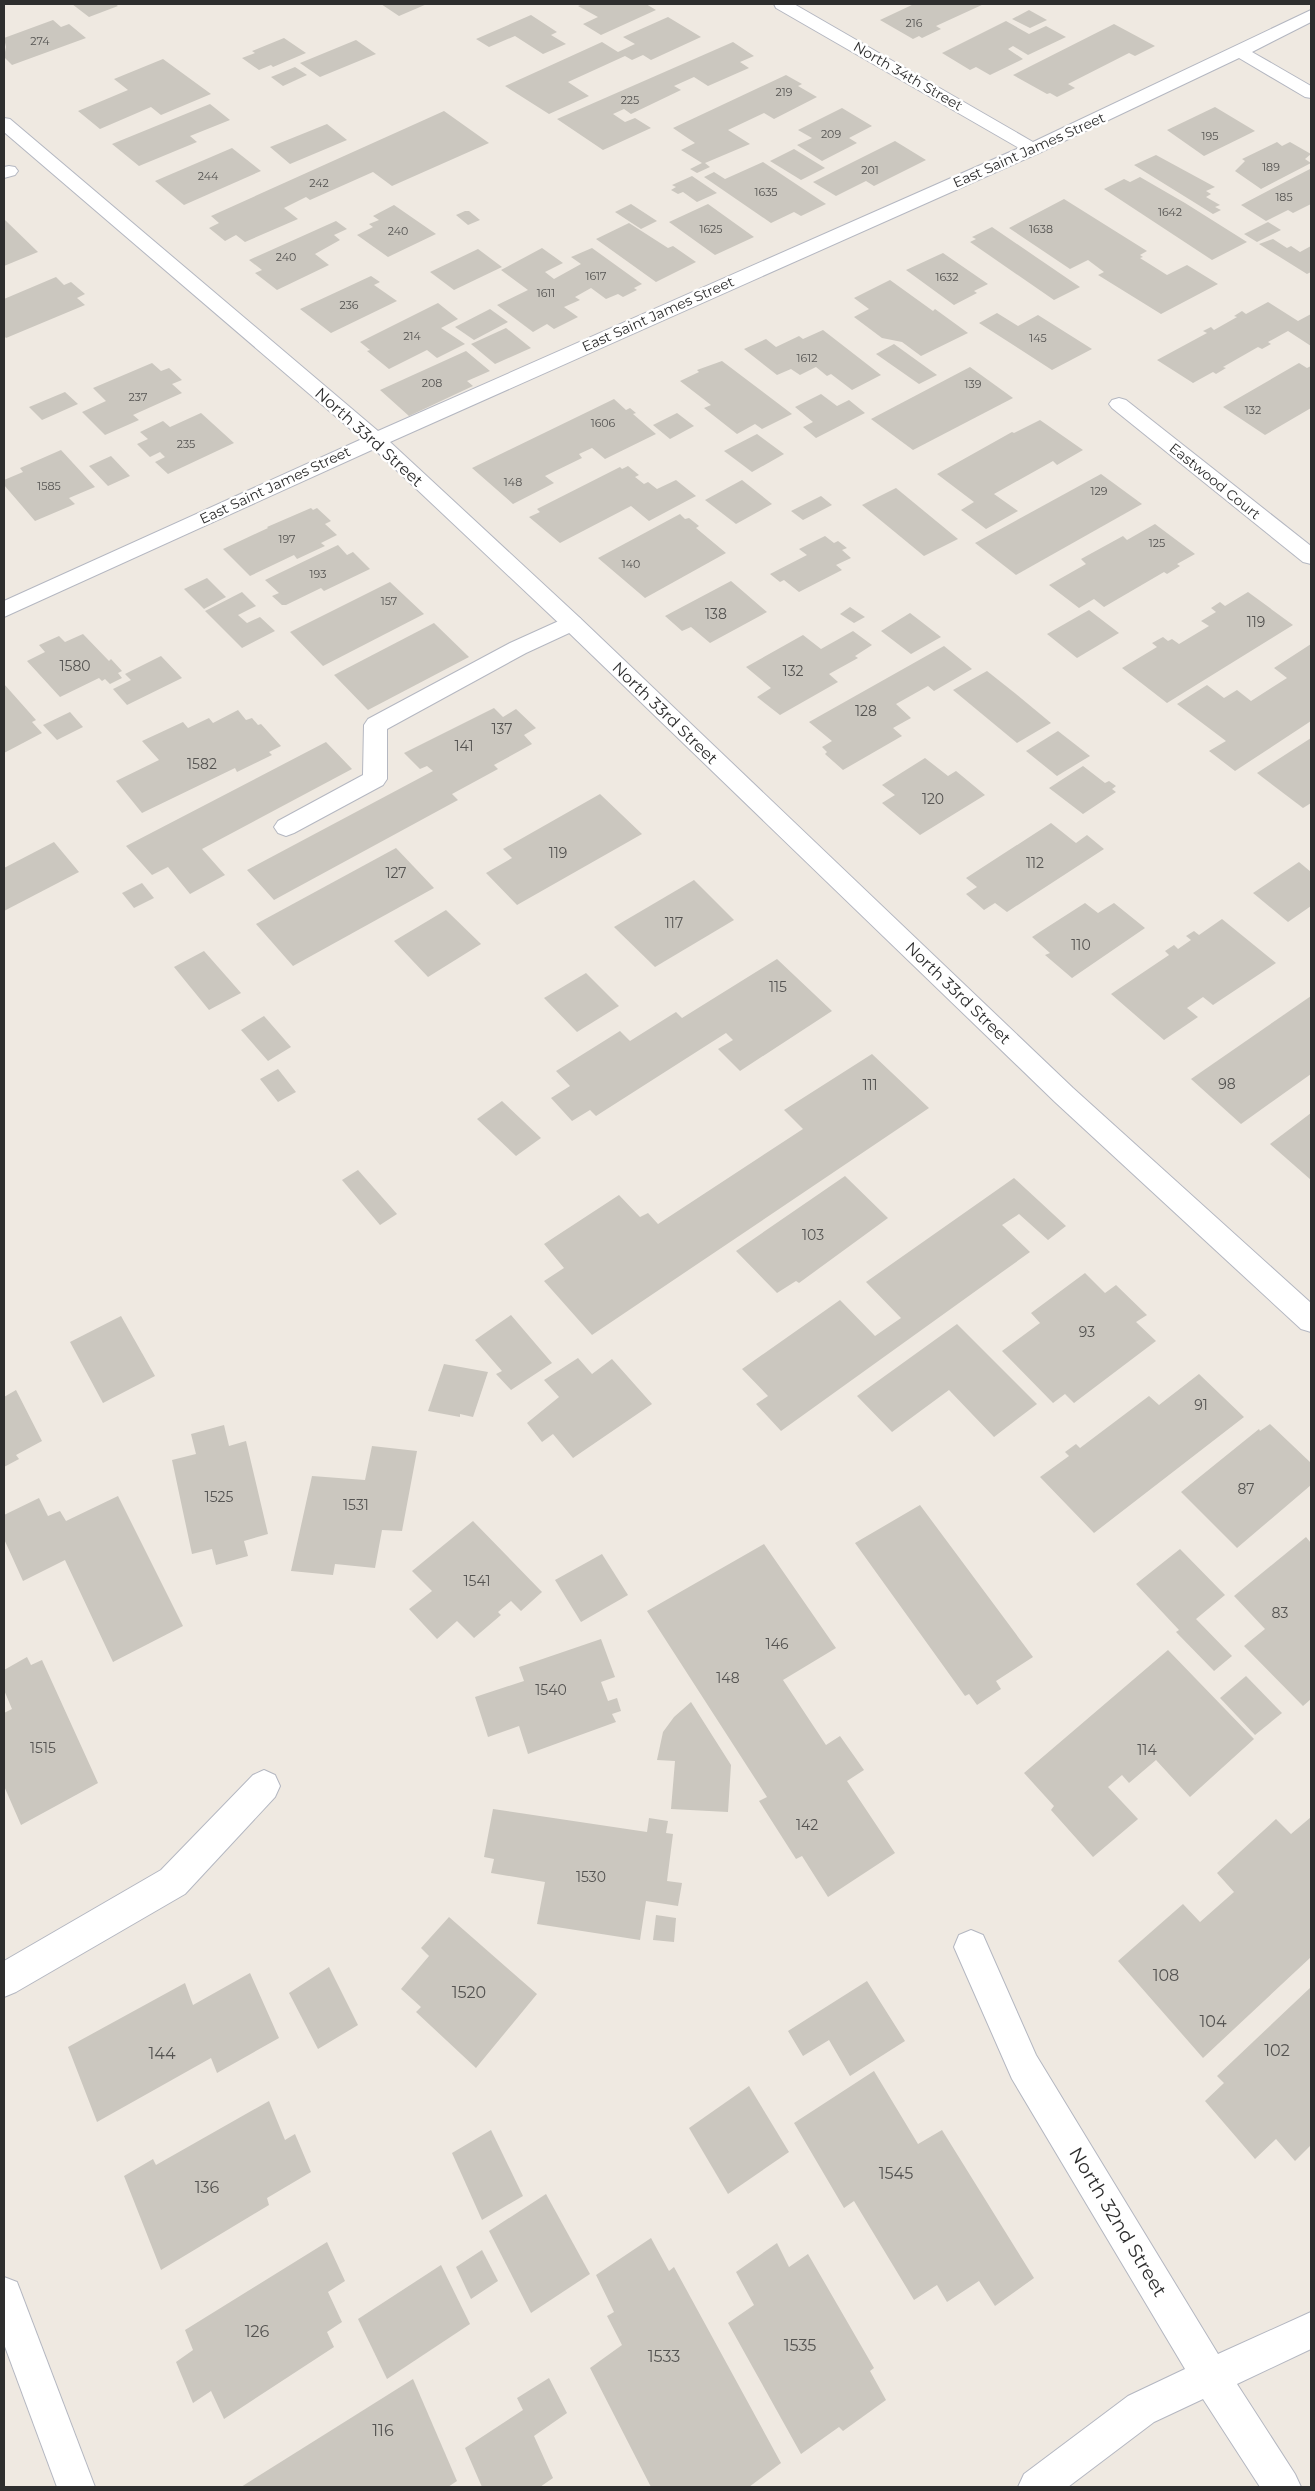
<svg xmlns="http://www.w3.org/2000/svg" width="1315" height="2491" font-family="Montserrat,sans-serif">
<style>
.building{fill:#cbc7bf}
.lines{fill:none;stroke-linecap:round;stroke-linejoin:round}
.lane-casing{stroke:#b4b7c1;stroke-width:2}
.street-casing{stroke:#b4b7c1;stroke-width:2}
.lane{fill:#fff;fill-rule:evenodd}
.street{fill:#fff;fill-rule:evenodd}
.labels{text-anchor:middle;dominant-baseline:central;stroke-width:5;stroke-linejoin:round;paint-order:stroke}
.far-number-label{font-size:11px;fill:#555452}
.far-street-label{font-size:14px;fill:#2e2e2e;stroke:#fff}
.number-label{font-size:14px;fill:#555452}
.street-label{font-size:16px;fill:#2e2e2e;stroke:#fff}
.near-number-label{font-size:16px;fill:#555452}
.near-street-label{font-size:19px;fill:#2e2e2e;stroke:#fff}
</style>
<rect width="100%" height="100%" fill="#efe9e1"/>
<g class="building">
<polygon points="72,4 115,4 118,6 89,17"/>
<polygon points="381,4 427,4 399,16"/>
<polygon points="583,4 646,4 656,10 601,35 583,24 598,17 578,6"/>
<polygon points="914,4 984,4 936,26 941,29 922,38 919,36 913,39 880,20"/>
<polygon points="1029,10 1047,20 1030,28 1012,19"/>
<polygon points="531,15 557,32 551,35 566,44 543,54 515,36 489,47 476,39"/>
<polygon points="668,17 701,37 651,60 643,55 632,60 625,56 568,82 589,96 549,114 505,86 602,42 618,52 635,44 623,37"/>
<polygon points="53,20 61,27 69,24 86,38 12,65 4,57 6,47 4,38"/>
<polygon points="1006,21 1029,34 1046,26 1066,37 1028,55 1013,46 1008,49 1023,59 990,75 976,67 970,70 942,53"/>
<polygon points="1114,24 1155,46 1135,56 1129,53 1068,84 1075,88 1057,97 1050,93 1047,94 1013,75"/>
<polygon points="284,38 306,53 273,67 271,65 259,70 242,58 255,53 252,51"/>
<polygon points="356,40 376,54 320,77 300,63"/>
<polygon points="733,42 754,56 740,62 749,68 708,86 694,77 674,86 681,90 631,114 624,109 613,114 625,122 635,118 651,128 603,150 557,119"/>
<polygon points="163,59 211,94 161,115 151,107 100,129 78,111 128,90 114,79"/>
<polygon points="295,67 307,75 283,86 271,77"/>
<polygon points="786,75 802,84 798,86 817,97 774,119 764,113 728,130 750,144 705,163 710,167 697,173 690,169 702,163 681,150 695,143 673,128"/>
<polygon points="210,104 230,120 190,136 197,142 139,166 112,144"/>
<polygon points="1215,107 1255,131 1204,156 1167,130"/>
<polygon points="842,108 872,126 849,138 857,143 822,161 797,145 812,138 798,130"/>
<polygon points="444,111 489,143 392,186 373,172 310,200 306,197 284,208 298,219 245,242 236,235 225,241 209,228 219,223 211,216"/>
<polygon points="327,124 347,140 290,164 270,147"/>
<polygon points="895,141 926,160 874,186 866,181 836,196 813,182"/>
<polygon points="1277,142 1282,146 1290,142 1311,154 1305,159 1311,163 1261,189 1235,171 1245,161 1242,159"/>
<polygon points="232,148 261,171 184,205 155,181"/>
<polygon points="794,149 825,168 801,180 770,161"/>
<polygon points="1156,155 1215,187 1206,191 1211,194 1206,197 1220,205 1215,207 1221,210 1213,214 1134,165"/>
<polygon points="763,162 826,204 801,216 794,212 771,223 704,177 714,172 725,179"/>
<polygon points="1310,169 1311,204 1293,213 1288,210 1266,221 1241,205"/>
<polygon points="692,176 717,193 697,202 683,192 678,194 671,190 676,187 672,185"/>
<polygon points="1140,177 1185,203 1247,242 1212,260 1104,189 1124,179 1130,182"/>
<polygon points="1064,199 1147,251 1140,255 1143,257 1140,258 1167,275 1187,265 1218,284 1161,314 1098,275 1104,272 1088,260 1070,269 1009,228"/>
<polygon points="631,204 657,221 641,229 615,212"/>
<polygon points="708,204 754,237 715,255 669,222"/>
<polygon points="394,205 436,234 388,257 357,235 373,227 369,224 379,220 373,216"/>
<polygon points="465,211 469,211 480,220 468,225 456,215"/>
<polygon points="5,220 38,252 4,266 4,221"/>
<polygon points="336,221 347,229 334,235 340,240 315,254 329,265 277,290 255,273 262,270 249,260"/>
<polygon points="1268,222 1281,230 1257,242 1244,234"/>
<polygon points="629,223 668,248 673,246 696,262 656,282 596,239"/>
<polygon points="992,227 1080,287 1054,300 970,242 976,239 972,237"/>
<polygon points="1273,239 1287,248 1291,246 1300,252 1311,246 1311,272 1307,274 1259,244"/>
<polygon points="542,248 563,263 545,272 554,279 581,264 571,257 592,248 642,284 634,288 637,290 623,297 618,294 606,299 591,288 575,297 580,300 564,307 578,317 554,329 547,324 533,332 497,305 528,290 501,270"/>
<polygon points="478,249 502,267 454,290 430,272"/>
<polygon points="943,253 988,284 974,291 977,293 954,305 906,270"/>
<polygon points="371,276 380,282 374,285 397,301 331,333 300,309"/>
<polygon points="56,277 64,285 71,282 85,294 77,298 85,305 6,338 4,336 4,299"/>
<polygon points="890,280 933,311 935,309 968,333 921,356 902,342 882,338 854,317 869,309 854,298"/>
<polygon points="1268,302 1298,321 1311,314 1311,346 1288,331 1268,342 1271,344 1262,349 1258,347 1223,367 1226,368 1216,374 1213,372 1193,383 1157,360 1207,333 1203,331 1211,327 1214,330 1237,317 1234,316 1242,311 1246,314"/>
<polygon points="438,303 458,319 441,328 465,344 437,358 427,350 389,369 367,351 370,350 360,342"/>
<polygon points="490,309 508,322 474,340 455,327"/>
<polygon points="997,313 1018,326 1038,315 1092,349 1052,370 979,323"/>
<polygon points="506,328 531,348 495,364 471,344"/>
<polygon points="823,330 881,375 852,390 831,374 827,376 816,367 800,375 791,369 777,375 744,349 766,339 776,347 799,336 803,339"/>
<polygon points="894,344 937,375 919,384 876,354"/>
<polygon points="466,351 490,371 467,381 473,386 409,416 380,390"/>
<polygon points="722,361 792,414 762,429 755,424 737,434 704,408 711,405 680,381 699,372 697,370"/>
<polygon points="152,363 161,371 169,368 182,380 172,384 182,393 133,415 139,420 105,435 82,412 106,401 93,388"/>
<polygon points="1299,363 1307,368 1311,366 1311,408 1265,435 1223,407"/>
<polygon points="970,367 1013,398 913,450 871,419"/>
<polygon points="65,392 78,404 42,420 29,407"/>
<polygon points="821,394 837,406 849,400 865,413 816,438 803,427 813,422 795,407"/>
<polygon points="614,399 626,410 630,408 636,413 633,414 656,434 605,459 592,448 579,454 582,458 545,476 554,483 513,504 472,468"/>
<polygon points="201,413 234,443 168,474 155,462 165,457 160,452 150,457 137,444 148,439 140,432 163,421 170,427"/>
<polygon points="677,413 694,426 670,439 653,425"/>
<polygon points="1040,420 1083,450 1057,465 1053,461 994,494 1018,511 986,529 961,510 974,502 937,474 1012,432 1014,433"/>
<polygon points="757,434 784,454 752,472 724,451"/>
<polygon points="61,450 95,487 69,498 75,504 35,521 4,485 4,480 23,472 20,468"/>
<polygon points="111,456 130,476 108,486 89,466"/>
<polygon points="628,466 639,475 635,477 644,484 648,482 657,489 676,480 696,496 649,521 631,506 560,543 529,517 540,512 537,509 620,467 622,469"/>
<polygon points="1101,474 1142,504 1016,575 975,543"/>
<polygon points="742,480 772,504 736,524 705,500"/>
<polygon points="896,488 958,539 924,556 862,505"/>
<polygon points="821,496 832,505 803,520 791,511"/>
<polygon points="311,508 313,510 317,508 331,521 325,524 337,535 321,543 325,546 297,559 294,555 250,576 223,549 268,528 267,527"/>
<polygon points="680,514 685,519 689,518 699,526 696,528 726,553 645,598 598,558"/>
<polygon points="1155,524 1195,554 1177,564 1180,566 1167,574 1164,572 1104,607 1094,599 1079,608 1049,585 1086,564 1081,559 1123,536 1127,540"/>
<polygon points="825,536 834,543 838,541 847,548 842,550 851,558 836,565 842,570 799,592 784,580 780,582 770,574 807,555 799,549"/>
<polygon points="338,545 347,555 353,552 370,569 324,591 321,588 286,605 282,605 272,596 279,593 265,580"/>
<polygon points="207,578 226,597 204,609 184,589"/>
<polygon points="731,581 767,612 710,643 691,627 682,631 665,616"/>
<polygon points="390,582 424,614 323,666 290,632"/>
<polygon points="242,592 256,606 238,615 247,623 260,617 275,631 242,648 205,611"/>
<polygon points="1248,592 1293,625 1167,703 1122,668 1157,647 1152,643 1163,637 1168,641 1172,639 1179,644 1209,626 1201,621 1216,612 1211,608 1220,602 1225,606"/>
<polygon points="850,607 865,617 854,623 840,614"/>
<polygon points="1089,610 1119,633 1077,658 1047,634"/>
<polygon points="910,613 941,637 911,654 881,631"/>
<polygon points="434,623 469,657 368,710 334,675"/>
<polygon points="853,631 872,645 855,656 858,658 829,674 838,682 780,715 757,697 771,688 746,667 803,635 821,649"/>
<polygon points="83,634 109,661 111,659 122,671 118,673 122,678 110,684 105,679 102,681 99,678 60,697 27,661 45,652 39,645 59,636 65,642"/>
<polygon points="1311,644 1311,721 1235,771 1209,751 1226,741 1177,704 1207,685 1224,698 1237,690 1251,701 1287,678 1274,668"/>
<polygon points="944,646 972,669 934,691 928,686 896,704 911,718 893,728 902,736 843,770 825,754 827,752 822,747 832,741 809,722"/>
<polygon points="161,656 182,678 127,705 113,689 131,680 125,674"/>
<polygon points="987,671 1016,694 1051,723 1017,743 953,690"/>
<polygon points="4,684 36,720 32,722 42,733 4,753"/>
<polygon points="494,708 503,717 516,709 536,728 524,735 532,744 494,765 498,769 452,794 458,800 274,900 247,870 433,771 427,766 420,769 404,753"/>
<polygon points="238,710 246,720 252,718 258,725 261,724 281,746 269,752 272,755 237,772 235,768 142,813 116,781 159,760 142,741 183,722 188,728 209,718 213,723"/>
<polygon points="70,712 83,727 57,740 43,725"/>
<polygon points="1058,731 1090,756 1057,776 1026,751"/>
<polygon points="1311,738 1311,803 1303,808 1257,773"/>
<polygon points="326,742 352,769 202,849 225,875 190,894 168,867 152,875 126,846"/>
<polygon points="925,758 948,776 956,771 985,795 920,835 882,803 895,795 882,785"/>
<polygon points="1083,766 1105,783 1109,781 1116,786 1112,789 1116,792 1083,814 1049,788"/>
<polygon points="600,794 642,834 517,905 486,873 512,858 503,849"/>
<polygon points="1051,823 1076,843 1087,835 1104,849 1007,912 995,903 984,910 966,894 977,887 966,878"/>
<polygon points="54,842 79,872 4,911 4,868"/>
<polygon points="396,848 434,888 293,966 256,924"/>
<polygon points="1299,862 1311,872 1311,906 1288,922 1253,893"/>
<polygon points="694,880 734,920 655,967 614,927"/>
<polygon points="142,883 154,898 134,908 122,893"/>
<polygon points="1085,903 1098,913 1114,903 1145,928 1072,978 1045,955 1050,953 1032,937"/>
<polygon points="446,910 481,944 428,977 394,941"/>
<polygon points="1222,919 1276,963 1213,1005 1203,997 1187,1008 1198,1017 1164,1040 1111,994 1169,955 1165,951 1174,945 1178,949 1191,940 1186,936 1194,931 1199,935"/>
<polygon points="204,951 241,993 209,1010 174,967"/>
<polygon points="777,959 832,1011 740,1071 718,1049 733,1040 726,1033 596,1116 590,1110 572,1121 551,1098 570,1086 556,1071 620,1031 630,1041 676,1012 682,1018"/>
<polygon points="586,973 619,1006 577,1032 544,998"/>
<polygon points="1311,996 1311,1074 1241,1124 1191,1079"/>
<polygon points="264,1016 291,1047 268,1061 241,1030"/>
<polygon points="872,1054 929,1108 592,1335 544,1281 564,1268 544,1244 619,1195 640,1217 648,1213 658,1224 803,1129 784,1110"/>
<polygon points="278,1069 296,1092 278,1102 260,1079"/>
<polygon points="502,1101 541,1138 516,1156 477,1119"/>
<polygon points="1311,1113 1311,1180 1270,1144"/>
<polygon points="358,1170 397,1214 380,1225 342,1180"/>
<polygon points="845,1176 888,1218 799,1283 796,1281 777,1293 736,1251"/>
<polygon points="1014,1178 1066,1226 1048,1240 1019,1214 1002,1225 1030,1252 781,1431 756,1404 768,1396 742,1369 840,1300 875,1336 901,1318 866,1282"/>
<polygon points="1085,1273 1105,1293 1116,1285 1147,1315 1136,1322 1156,1341 1074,1403 1065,1394 1053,1403 1002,1351 1040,1323 1031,1313"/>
<polygon points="511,1315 552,1363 511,1390 496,1374 502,1371 475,1340"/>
<polygon points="121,1316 155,1376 103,1403 70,1342"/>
<polygon points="957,1324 1037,1404 994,1437 949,1390 892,1432 857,1396"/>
<polygon points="578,1358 592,1374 612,1359 652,1404 573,1458 553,1434 542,1442 527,1423 559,1397 544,1380"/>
<polygon points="444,1364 488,1372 473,1417 460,1414 460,1417 428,1411"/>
<polygon points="1199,1374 1244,1417 1094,1533 1040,1477 1069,1456 1065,1452 1076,1444 1080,1448 1149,1396 1159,1405"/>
<polygon points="16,1390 42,1441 16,1455 19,1459 4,1467 4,1397"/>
<polygon points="1270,1424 1311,1463 1311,1485 1237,1548 1181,1492 1259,1429 1260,1431"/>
<polygon points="224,1425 229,1446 246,1441 268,1534 244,1541 248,1556 216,1565 212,1549 192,1554 172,1460 196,1454 191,1434"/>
<polygon points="372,1446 417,1451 402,1531 382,1530 375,1568 335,1564 333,1575 291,1571 312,1476 365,1480"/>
<polygon points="118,1496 183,1626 113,1662 65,1560 23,1581 4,1539 4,1515 39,1498 48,1516 60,1511 66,1521"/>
<polygon points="920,1505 1033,1657 996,1681 1001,1689 977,1705 969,1694 965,1696 855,1543"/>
<polygon points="473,1521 542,1592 521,1611 511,1601 498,1612 501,1615 474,1638 457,1621 437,1639 409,1609 432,1591 412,1571"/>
<polygon points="1306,1537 1311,1543 1311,1699 1303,1706 1244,1646 1265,1629 1234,1596"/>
<polygon points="764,1544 836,1648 783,1680 826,1745 840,1736 864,1770 847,1781 895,1853 828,1897 802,1856 796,1859 759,1801 767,1797 647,1611"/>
<polygon points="1180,1549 1225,1595 1196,1619 1232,1656 1214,1671 1176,1632 1179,1630 1136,1584"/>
<polygon points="602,1554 628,1595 581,1622 555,1580"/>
<polygon points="601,1639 615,1677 601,1682 608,1701 617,1698 621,1711 612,1714 616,1722 528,1754 519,1726 488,1737 475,1697 524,1681 519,1667"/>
<polygon points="1168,1650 1254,1739 1190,1797 1156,1760 1129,1783 1122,1775 1108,1787 1138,1819 1093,1857 1051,1810 1054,1806 1024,1773"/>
<polygon points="27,1657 31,1665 42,1660 98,1783 21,1825 4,1786 4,1713 12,1709 4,1690 4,1670"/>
<polygon points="1246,1676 1282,1713 1255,1735 1220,1698"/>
<polygon points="691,1702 731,1765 728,1812 671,1809 675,1761 657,1760 663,1732 674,1717"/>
<polygon points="493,1809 647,1832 649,1818 668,1821 666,1833 673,1834 667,1881 682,1883 678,1906 646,1901 640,1940 537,1924 545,1882 491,1873 494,1859 484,1857"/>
<polygon points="1311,1817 1311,1957 1203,2058 1118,1961 1183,1904 1200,1922 1234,1892 1217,1873 1276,1819 1291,1834"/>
<polygon points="656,1915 676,1918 674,1942 653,1940"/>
<polygon points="449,1917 537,1994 476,2068 416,2012 421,2007 401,1989 429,1956 421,1948"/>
<polygon points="329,1967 358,2025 318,2049 289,1993"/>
<polygon points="250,1973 279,2038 217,2073 211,2058 97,2122 68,2047 185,1983 193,2005"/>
<polygon points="867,1981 905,2041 850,2076 829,2040 803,2056 788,2031"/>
<polygon points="1311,1987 1311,2145 1295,2161 1276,2139 1255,2159 1205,2101 1224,2083 1217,2076"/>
<polygon points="874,2071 918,2144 942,2130 1034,2278 995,2306 979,2281 947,2302 937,2285 914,2300 854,2201 844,2208 794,2123"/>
<polygon points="749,2086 789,2152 728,2194 689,2128"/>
<polygon points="269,2101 285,2140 295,2134 311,2172 267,2198 269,2205 161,2270 124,2176 153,2159 156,2165"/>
<polygon points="491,2130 523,2196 482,2220 452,2153"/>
<polygon points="546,2194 590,2274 531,2313 489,2231"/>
<polygon points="651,2238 669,2271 674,2267 781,2463 749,2487 651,2487 590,2368 622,2345 607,2316 614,2312 596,2275"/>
<polygon points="327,2242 345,2281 328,2292 342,2322 327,2332 334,2347 224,2419 211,2391 193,2403 176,2362 193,2350 185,2330"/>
<polygon points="777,2243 789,2267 808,2254 874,2368 870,2371 886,2400 843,2431 839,2427 801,2454 728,2323 754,2305 736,2272"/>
<polygon points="482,2250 498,2281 471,2299 456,2267"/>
<polygon points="441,2265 470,2324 387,2379 358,2319"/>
<polygon points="549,2378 567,2413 534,2436 553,2478 540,2487 482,2487 465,2448 523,2410 517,2398"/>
<polygon points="413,2379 457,2481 448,2487 241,2487"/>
</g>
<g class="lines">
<g class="lane-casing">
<g id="lane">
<polygon points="9,166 15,167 18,171 15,175 4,178 4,167"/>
<polygon points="572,615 580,618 583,623 580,628 526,653 387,729 387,779 383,785 294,833 286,836 278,833 274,827 278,821 363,775 364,725 368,719 510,643"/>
</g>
</g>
<g class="street-casing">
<g id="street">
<polygon points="774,4 794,4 1033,142 1311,10 1311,22 1252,52 1311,86 1311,98 1305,97 1239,58 1039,153 390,442 580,618 1073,1088 1311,1303 1311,1332 1301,1329 1055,1102 564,628 374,449 4,617 4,601 362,439 4,132 4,118 10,119 378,431 1019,148 776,8"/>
<polygon points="1119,398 1126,400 1311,546 1311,564 1303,562 1112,408 1109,404 1112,400"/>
<polygon points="264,1770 275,1775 280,1786 275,1797 185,1894 16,1992 4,1997 4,1961 161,1870 253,1775"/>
<polygon points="971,1930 983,1935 1036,2055 1218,2354 1311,2312 1311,2349 1237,2384 1295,2474 1301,2487 1260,2487 1203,2399 1154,2422 1068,2487 1018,2487 1024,2474 1128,2396 1185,2369 1012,2079 954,1947 959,1935"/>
<polygon points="4,2277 17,2282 95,2487 57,2487 4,2344"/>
</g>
</g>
<use href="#lane" class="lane"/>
<use href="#street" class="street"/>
</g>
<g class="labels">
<g class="far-number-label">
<text x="914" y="23">216</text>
<text x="40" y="41">274</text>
<text x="784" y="92">219</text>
<text x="630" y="100">225</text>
<text x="831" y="134">209</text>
<text x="1210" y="136">195</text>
<text x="1271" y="167">189</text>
<text x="870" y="170">201</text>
<text x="208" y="176">244</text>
<text x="319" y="183">242</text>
<text x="766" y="192">1635</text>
<text x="1284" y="197">185</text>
<text x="1170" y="212">1642</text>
<text x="711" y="229">1625</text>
<text x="1041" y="229">1638</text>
<text x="398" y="231">240</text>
<text x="286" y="257">240</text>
<text x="596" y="276">1617</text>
<text x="947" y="277">1632</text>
<text x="546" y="293">1611</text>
<text x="349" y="305">236</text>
<text x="412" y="336">214</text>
<text x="1038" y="338">145</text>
<text x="807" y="358">1612</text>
<text x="432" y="383">208</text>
<text x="973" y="384">139</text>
<text x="138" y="397">237</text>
<text x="1253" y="410">132</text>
<text x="603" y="423">1606</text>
<text x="186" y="444">235</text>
<text x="513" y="482">148</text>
<text x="49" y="486">1585</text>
<text x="1099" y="491">129</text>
<text x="287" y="539">197</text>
<text x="1157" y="543">125</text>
<text x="631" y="564">140</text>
<text x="318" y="574">193</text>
<text x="389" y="601">157</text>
</g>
<g class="far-street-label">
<text transform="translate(908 76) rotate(30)">North 34th Street</text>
<text transform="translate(1029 150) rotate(-24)">East Saint James Street</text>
<text transform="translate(658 314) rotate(-24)">East Saint James Street</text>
<text transform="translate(1215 481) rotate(39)">Eastwood Court</text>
<text transform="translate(275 485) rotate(-25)">East Saint James Street</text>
</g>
<g class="number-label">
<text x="716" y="614">138</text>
<text x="1256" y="622">119</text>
<text x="75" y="666">1580</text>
<text x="793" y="671">132</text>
<text x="866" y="711">128</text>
<text x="502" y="729">137</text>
<text x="464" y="746">141</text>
<text x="202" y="764">1582</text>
<text x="933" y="799">120</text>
<text x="558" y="853">119</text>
<text x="1035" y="863">112</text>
<text x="396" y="873">127</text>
<text x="674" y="923">117</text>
<text x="1081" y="945">110</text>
<text x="778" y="987">115</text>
<text x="1227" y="1084">98</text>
<text x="870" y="1085">111</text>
<text x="813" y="1235">103</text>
<text x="1087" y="1332">93</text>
<text x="1201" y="1405">91</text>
<text x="1246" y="1489">87</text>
<text x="219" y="1497">1525</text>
<text x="356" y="1505">1531</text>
<text x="477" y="1581">1541</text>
<text x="1280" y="1613">83</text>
<text x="777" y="1644">146</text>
<text x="728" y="1678">148</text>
<text x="551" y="1690">1540</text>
<text x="43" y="1748">1515</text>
<text x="1147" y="1750">114</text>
<text x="807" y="1825">142</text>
<text x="591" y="1877">1530</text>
</g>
<g class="street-label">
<text transform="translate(369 437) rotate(42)">North 33rd Street</text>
<text transform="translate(665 713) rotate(44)">North 33rd Street</text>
<text transform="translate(958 993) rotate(44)">North 33rd Street</text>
</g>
<g class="near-number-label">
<text x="1166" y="1975">108</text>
<text x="469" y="1992">1520</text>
<text x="1213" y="2021">104</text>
<text x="1277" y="2050">102</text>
<text x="162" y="2053">144</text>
<text x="896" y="2173">1545</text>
<text x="207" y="2187">136</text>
<text x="257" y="2331">126</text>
<text x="800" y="2345">1535</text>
<text x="664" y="2356">1533</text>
<text x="383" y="2430">116</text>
</g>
<g class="near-street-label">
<text transform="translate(1118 2222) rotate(59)">North 32nd Street</text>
</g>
</g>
<rect width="1315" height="2491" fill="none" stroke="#2e2e2e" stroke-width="10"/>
</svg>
